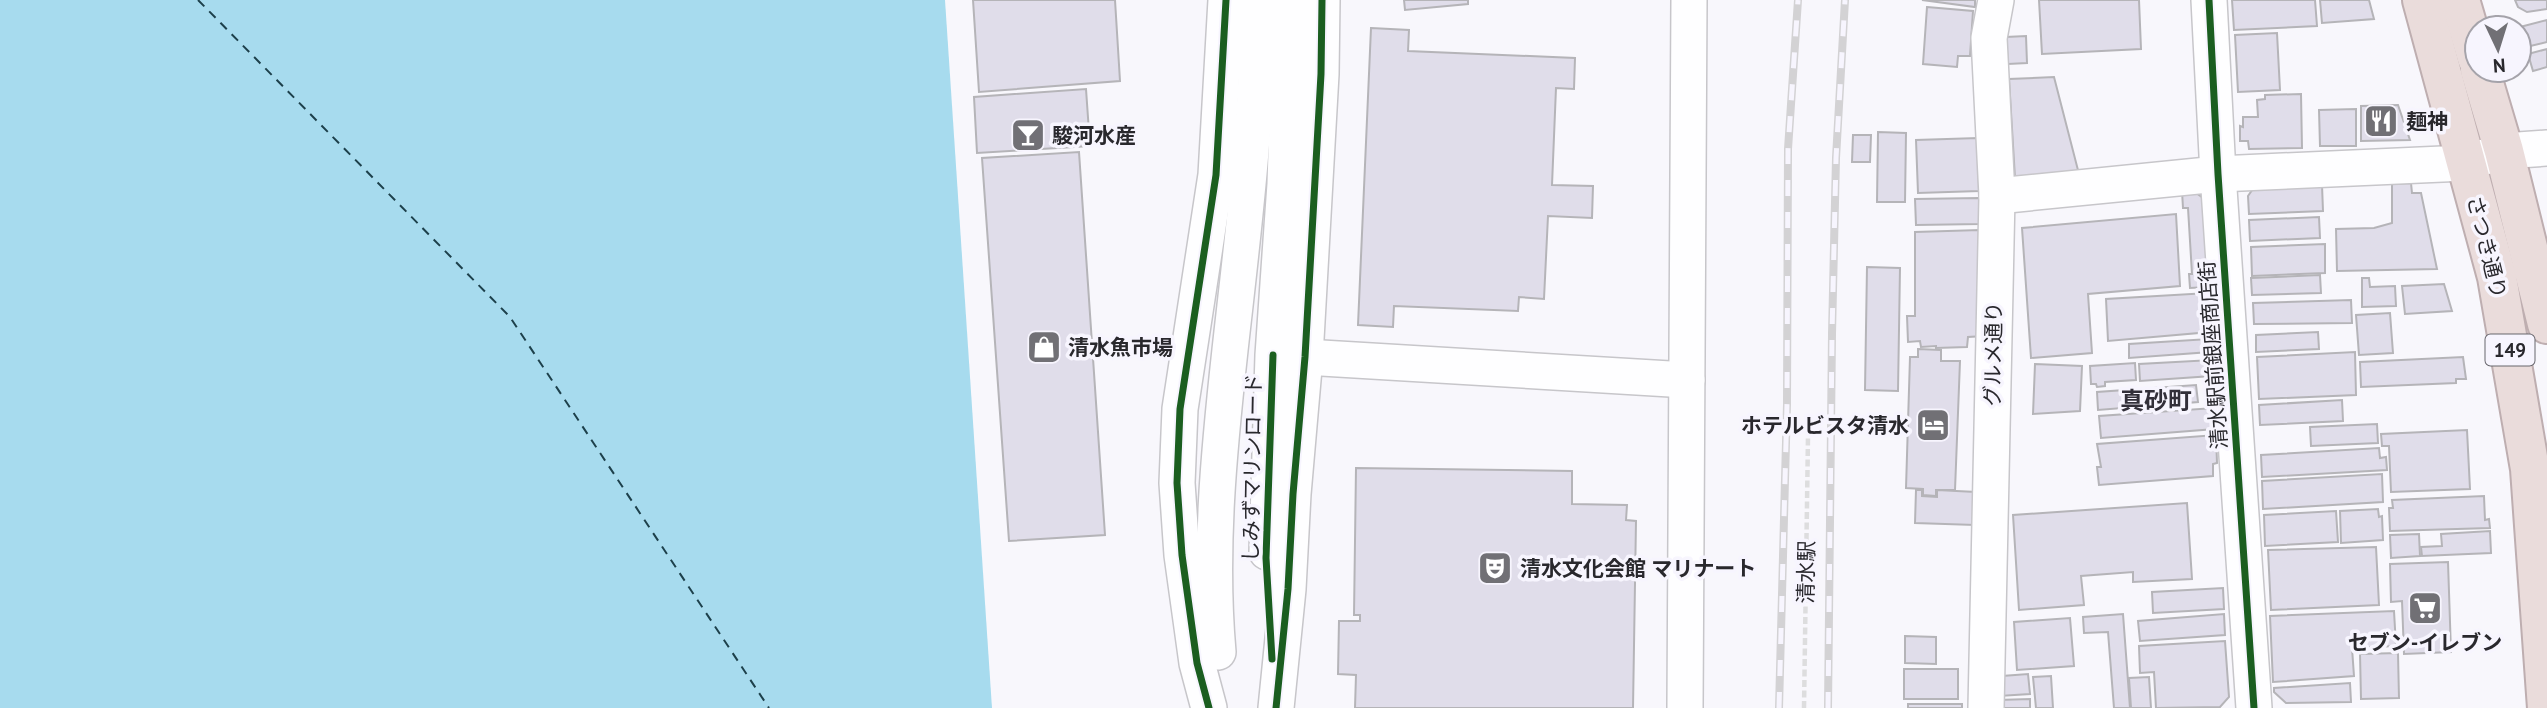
<svg xmlns="http://www.w3.org/2000/svg" width="2547" height="708" font-family="'PT Sans','Noto Sans JP',sans-serif">
<style>
.water{fill:#a7dbee}
.lines{fill:none;stroke-linecap:round;stroke-linejoin:round}
.ferry{stroke:#1d404b;stroke-width:2;stroke-dasharray:9 7;stroke-linecap:butt}
.building{fill:#e0ddea;stroke:#b5b4b8;stroke-width:2}
.minor-casing{stroke:#c7c6ca;stroke-width:38}
.highway-casing{stroke:#beaeb0;stroke-width:42}
.path{stroke:#ddddde;stroke-width:4.5;stroke-dasharray:7 3.5;stroke-linecap:butt}
.minor{stroke:#fefeff;stroke-width:35}
.highway{stroke:#eadcdb;stroke-width:38}
.rail-casing{stroke:#d3d2d4;stroke-width:8}
.rail{stroke:#f7f5fe;stroke-width:5;stroke-dasharray:16;stroke-linecap:butt}
.cycleway-casing{stroke:#f7f5fe;stroke-width:11}
.cycleway{stroke:#1b5e20;stroke-width:7}
.labels{text-anchor:middle;dominant-baseline:central;stroke-width:7;stroke-linejoin:round;paint-order:stroke}
.shield{fill:#f7f5fe;stroke:#67666c;stroke-width:2}
.shield-label{font-size:19px;font-weight:bold;fill:#29282d}
.poi-label{font-size:21px;font-weight:bold;fill:#29282d;stroke:#f7f5fe;text-anchor:start}
.street-label{font-size:21px;fill:#29282d;stroke:#f7f5fe}
.quarter-label{font-size:24px;font-weight:bold;fill:#322f39;stroke:#f7f5fe}
</style>
<rect width="100%" height="100%" fill="#f8f7fc"/>
<polygon class="water" points="0,0 945,0 992,708 0,708"/>
<g class="lines">
<polyline class="ferry" points="198,0 510,317 769,708"/>
</g>
<g class="building">
<polygon points="973,0 1115,0 1120,81 979,92"/>
<polygon points="1404,0 1468,0 1468,4 1405,10"/>
<polygon points="1922,0 1975,0 1975,7"/>
<polygon points="2039,0 2139,0 2141,49 2042,54"/>
<polygon points="2232,0 2315,0 2317,26 2234,30"/>
<polygon points="2320,0 2369,0 2374,19 2322,23"/>
<polygon points="2515,0 2547,0 2547,9 2527,12 2518,7"/>
<polygon points="1927,7 1973,11 1970,56 1958,56 1957,67 1923,64"/>
<polygon points="2547,20 2547,42 2526,47 2520,27"/>
<polygon points="1371,28 1409,30 1408,51 1575,58 1574,89 1556,88 1552,185 1593,186 1592,218 1548,216 1544,299 1519,297 1518,311 1394,306 1393,327 1358,325"/>
<polygon points="2277,33 2280,90 2238,92 2235,35"/>
<polygon points="2026,36 2027,63 2008,64 2006,37"/>
<polygon points="2547,49 2547,67 2533,71 2528,54"/>
<polygon points="2054,77 2079,174 2015,178 2009,79"/>
<polygon points="1086,89 1090,146 977,153 974,97"/>
<polygon points="2301,94 2302,148 2249,149 2248,141 2240,141 2240,126 2243,127 2243,117 2258,117 2257,100 2265,99 2265,95"/>
<polygon points="2398,105 2410,140 2361,141 2361,106"/>
<polygon points="2356,109 2356,146 2320,146 2319,110"/>
<polygon points="1878,132 1906,133 1905,202 1877,202"/>
<polygon points="1853,135 1871,135 1870,162 1852,162"/>
<polygon points="1978,138 1979,191 1918,193 1916,140"/>
<polygon points="1079,152 1105,535 1009,541 982,158"/>
<polygon points="2411,183 2412,193 2421,193 2437,269 2337,271 2336,229 2374,228 2392,223 2392,184"/>
<polygon points="2322,185 2323,211 2249,214 2248,196 2255,186"/>
<polygon points="2192,190 2203,198 2208,287 2190,288 2189,274 2192,274 2188,208 2183,208 2182,191"/>
<polygon points="1979,198 1980,224 1916,225 1915,199"/>
<polygon points="2176,214 2180,286 2088,294 2092,353 2031,358 2022,228"/>
<polygon points="2319,217 2320,238 2250,241 2249,220"/>
<polygon points="1980,230 1985,336 1968,337 1967,347 1936,348 1936,346 1921,347 1920,341 1908,342 1907,316 1915,316 1915,232"/>
<polygon points="2325,244 2325,273 2252,276 2251,247"/>
<polygon points="1867,267 1900,268 1898,391 1865,390"/>
<polygon points="2320,275 2321,293 2252,295 2251,278"/>
<polygon points="2362,278 2369,278 2370,287 2395,286 2396,306 2362,307"/>
<polygon points="2444,284 2452,311 2405,314 2402,286"/>
<polygon points="2208,293 2210,332 2108,341 2106,299"/>
<polygon points="2351,300 2352,323 2254,324 2253,303"/>
<polygon points="2390,313 2393,353 2359,355 2356,315"/>
<polygon points="2318,332 2319,349 2256,352 2256,335"/>
<polygon points="2209,339 2210,352 2129,358 2129,344"/>
<polygon points="1918,349 1941,350 1941,361 1960,361 1955,490 1936,490 1936,496 1923,495 1923,489 1906,488 1910,357 1918,357"/>
<polygon points="2355,352 2356,395 2259,399 2257,357"/>
<polygon points="2463,357 2466,379 2456,379 2456,383 2361,387 2360,362"/>
<polygon points="2212,360 2212,376 2140,381 2139,364"/>
<polygon points="2135,363 2136,380 2105,382 2105,386 2097,387 2096,384 2091,384 2090,366"/>
<polygon points="2035,364 2082,366 2080,411 2033,414"/>
<polygon points="2206,384 2214,384 2215,402 2207,403"/>
<polygon points="2196,385 2198,402 2098,410 2097,392"/>
<polygon points="2342,400 2343,421 2260,425 2259,405"/>
<polygon points="2214,408 2215,429 2101,438 2099,416"/>
<polygon points="2377,424 2378,443 2311,446 2310,427"/>
<polygon points="2467,430 2470,489 2391,492 2389,446 2382,446 2381,434"/>
<polygon points="2216,435 2217,463 2213,464 2213,476 2099,485 2097,467 2101,467 2097,444"/>
<polygon points="2379,448 2380,458 2386,457 2387,470 2262,477 2261,455"/>
<polygon points="1356,468 1572,471 1572,504 1627,505 1626,520 1636,521 1633,708 1355,708 1356,675 1338,674 1339,621 1360,621 1360,615 1354,615"/>
<polygon points="2382,474 2383,502 2263,509 2262,481"/>
<polygon points="1916,490 1922,490 1922,496 1937,497 1937,490 1976,492 1975,525 1915,523"/>
<polygon points="2484,496 2485,520 2489,519 2490,528 2390,531 2389,508 2393,508 2392,500"/>
<polygon points="2187,503 2192,579 2133,582 2133,572 2081,576 2084,605 2019,610 2013,515"/>
<polygon points="2378,509 2379,517 2382,516 2383,540 2341,543 2340,511"/>
<polygon points="2336,511 2338,542 2265,546 2264,515"/>
<polygon points="2490,531 2491,553 2422,556 2421,547 2442,546 2441,534"/>
<polygon points="2419,534 2420,556 2391,558 2390,535"/>
<polygon points="2376,547 2379,605 2271,610 2268,550"/>
<polygon points="2448,562 2451,652 2404,654 2402,601 2391,602 2390,564"/>
<polygon points="2223,588 2224,609 2153,613 2152,592"/>
<polygon points="2394,611 2396,646 2352,648 2354,676 2273,682 2270,616"/>
<polygon points="2123,614 2130,708 2114,708 2108,632 2084,633 2083,617"/>
<polygon points="2224,614 2225,635 2140,641 2138,621"/>
<polygon points="2070,618 2074,666 2017,670 2014,622"/>
<polygon points="1905,636 1936,637 1936,664 1905,663"/>
<polygon points="2225,641 2229,697 2220,707 2156,708 2154,672 2140,673 2139,646"/>
<polygon points="2398,653 2399,698 2361,699 2360,654"/>
<rect x="1904" y="669" width="54" height="30"/>
<polygon points="2028,674 2030,694 1999,696 2002,676"/>
<polygon points="2051,676 2053,708 2036,708 2033,677"/>
<polygon points="2149,677 2151,708 2131,708 2129,678"/>
<polygon points="2350,683 2351,702 2286,703 2274,692 2274,688"/>
<polygon points="2030,699 2030,708 1997,708 1998,700"/>
<rect x="1908" y="704" width="54" height="4"/>
</g>
<g class="lines">
<g class="minor-casing">
<g id="minor">
<polyline points="2209,0 2218,174 2254,708"/>
<polyline points="1997,196 2218,174 2465,163 2504,151 2547,148"/>
<polyline points="1305,357 1687,380"/>
<polyline points="1267,552 1273,355 1285,184 1291,0"/>
<path d="M1218,652c-9,-101 1,-202 12,-302 13,-117 28,-233 28,-350"/>
<polyline points="1209,708 1197,663 1182,555 1177,483 1180,409 1216,175 1226,0"/>
<polyline points="1276,708 1288,589 1293,494 1305,357 1321,74 1322,0"/>
<polyline points="1685,708 1689,0"/>
<polyline points="1986,708 1997,196 1989,38 1996,0"/>
</g>
</g>
<g class="highway-casing">
<g id="highway">
<polyline points="2422,0 2497,277 2530,469 2547,708"/>
<polyline points="2460,0 2477,58"/>
<polyline points="2480,70 2504,151 2547,324"/>
</g>
</g>
<polyline class="path" points="1804,708 1808,436"/>
<use href="#minor" class="minor"/>
<use href="#highway" class="highway"/>
<g class="rail-casing">
<g id="rail">
<polyline points="1779,708 1787,404 1788,149 1798,0"/>
<polyline points="1828,708 1832,334 1836,158 1845,0"/>
</g>
</g>
<use href="#rail" class="rail"/>
<g class="cycleway-casing">
<g id="cycleway">
<polyline points="2209,0 2218,174 2254,708"/>
<polyline points="1272,659 1266,558 1273,355"/>
<polyline points="1209,708 1197,663 1182,555 1177,483 1180,409 1216,175 1226,0"/>
<polyline points="1276,708 1288,589 1293,494 1305,357 1321,74 1322,0"/>
</g>
</g>
<use href="#cycleway" class="cycleway"/>
</g>
<defs>
<g id="restaurant-square" transform="scale(1.75)"><rect x="-9" y="-9" width="18" height="18" rx="4" fill="#717075" stroke="#f7f5fe"/><path d="M-5-6h1v4h1v-4h1v4h1v-4h1v5L-1.5 .5V6h-2V.5L-5-1ZM5-6V6H3V1.5H1.5Q1.5-4 5-6Z" fill="#fff"/></g>
<g id="bar-square" transform="scale(1.75)"><rect x="-9" y="-9" width="18" height="18" rx="4" fill="#717075" stroke="#f7f5fe"/><path d="M-6-5H6L.8 .8V4.5H3.5V6h-7V4.5H-.8V.8Z" fill="#fff"/></g>
<g id="shop-square" transform="scale(1.75)"><rect x="-9" y="-9" width="18" height="18" rx="4" fill="#717075" stroke="#f7f5fe"/><path d="M-5-2.5h2.3a2.7 3.5 0 0 1 5.4 0H5L5.5 6h-11ZM-1.5-2.5h3a1.5 2.3 0 0 0-3 0Z" fill="#fff"/></g>
<g id="hotel-square" transform="scale(1.75)"><rect x="-9" y="-9" width="18" height="18" rx="4" fill="#717075" stroke="#f7f5fe"/><path d="M-6-4.5h1.5V1H6V5H4.5V3h-9V5H-6ZM-4 0a1.8 1.8 0 1 1 3.6 0ZM.5 0V-2.5h3Q6-2.5 6 0Z" fill="#fff"/></g>
<g id="theatre-square" transform="scale(1.75)"><rect x="-9" y="-9" width="18" height="18" rx="4" fill="#717075" stroke="#f7f5fe"/><path d="M-5-5.5Q0-4 5-5.5V0Q5 5 0 6Q-5 5-5 0ZM-3.3-2.5H-1v1.5H-3.3ZM1-2.5H3.3v1.5H1ZM-2.8 1Q0 5.5 2.8 1Z" fill="#fff"/></g>
<g id="supermarket-square" transform="scale(1.75)"><rect x="-9" y="-9" width="18" height="18" rx="4" fill="#717075" stroke="#f7f5fe"/><path d="M-6-5.5h2.5l.6 2H6L4.5 2H-2.5L-4.4-4H-6ZM-1.5 3.2a1.3 1.3 0 1 0 .1 0ZM3 3.2a1.3 1.3 0 1 0 .1 0Z" fill="#fff"/></g>
</defs>
<g fill-rule="evenodd">
<use href="#restaurant-square" x="2381" y="121"/>
<use href="#bar-square" x="1028" y="135"/>
<use href="#shop-square" x="1044" y="347"/>
<use href="#hotel-square" x="1933" y="425"/>
<use href="#theatre-square" x="1495" y="568"/>
<use href="#supermarket-square" x="2425" y="608"/>
</g>
<g class="labels">
<rect class="shield" x="2485.5" y="334.5" width="49" height="31" rx="5"/>
<g class="shield-label">
<text x="2510" y="350">149</text>
</g>
<g class="poi-label">
<text x="2406" y="121">麺神</text>
<text x="1052" y="135">駿河水産</text>
<text x="1068" y="347">清水魚市場</text>
<text x="1909" y="425" text-anchor="end">ホテルビスタ清水</text>
<text x="1520" y="568">清水文化会館 マリナート</text>
<text x="2425" y="642" text-anchor="middle">セブン-イレブン</text>
</g>
<g class="street-label">
<text transform="translate(2487 247) rotate(76)">さつき通り</text>
<text transform="translate(1993 354) rotate(-89)">グルメ通り</text>
<text transform="translate(2213 355) rotate(-94)">清水駅前銀座商店街</text>
<text transform="translate(1252 468) rotate(-89)">しみずマリンロード</text>
<text transform="translate(1806 572) rotate(-89)">清水駅</text>
</g>
<g class="quarter-label">
<text x="2156" y="400">真砂町</text>
</g>
</g>
<g transform="translate(2498 49) rotate(176)"><circle r="33" fill="#f7f5fe" stroke="#a5a3aa" stroke-width="2"/>
<path d="M0-5L12 26L0 18L-12 26Z" fill="#717075"/>
<text y="-10" font-size="19" font-weight="bold" text-anchor="middle" fill="#29282d">N</text>
</g>
</svg>
